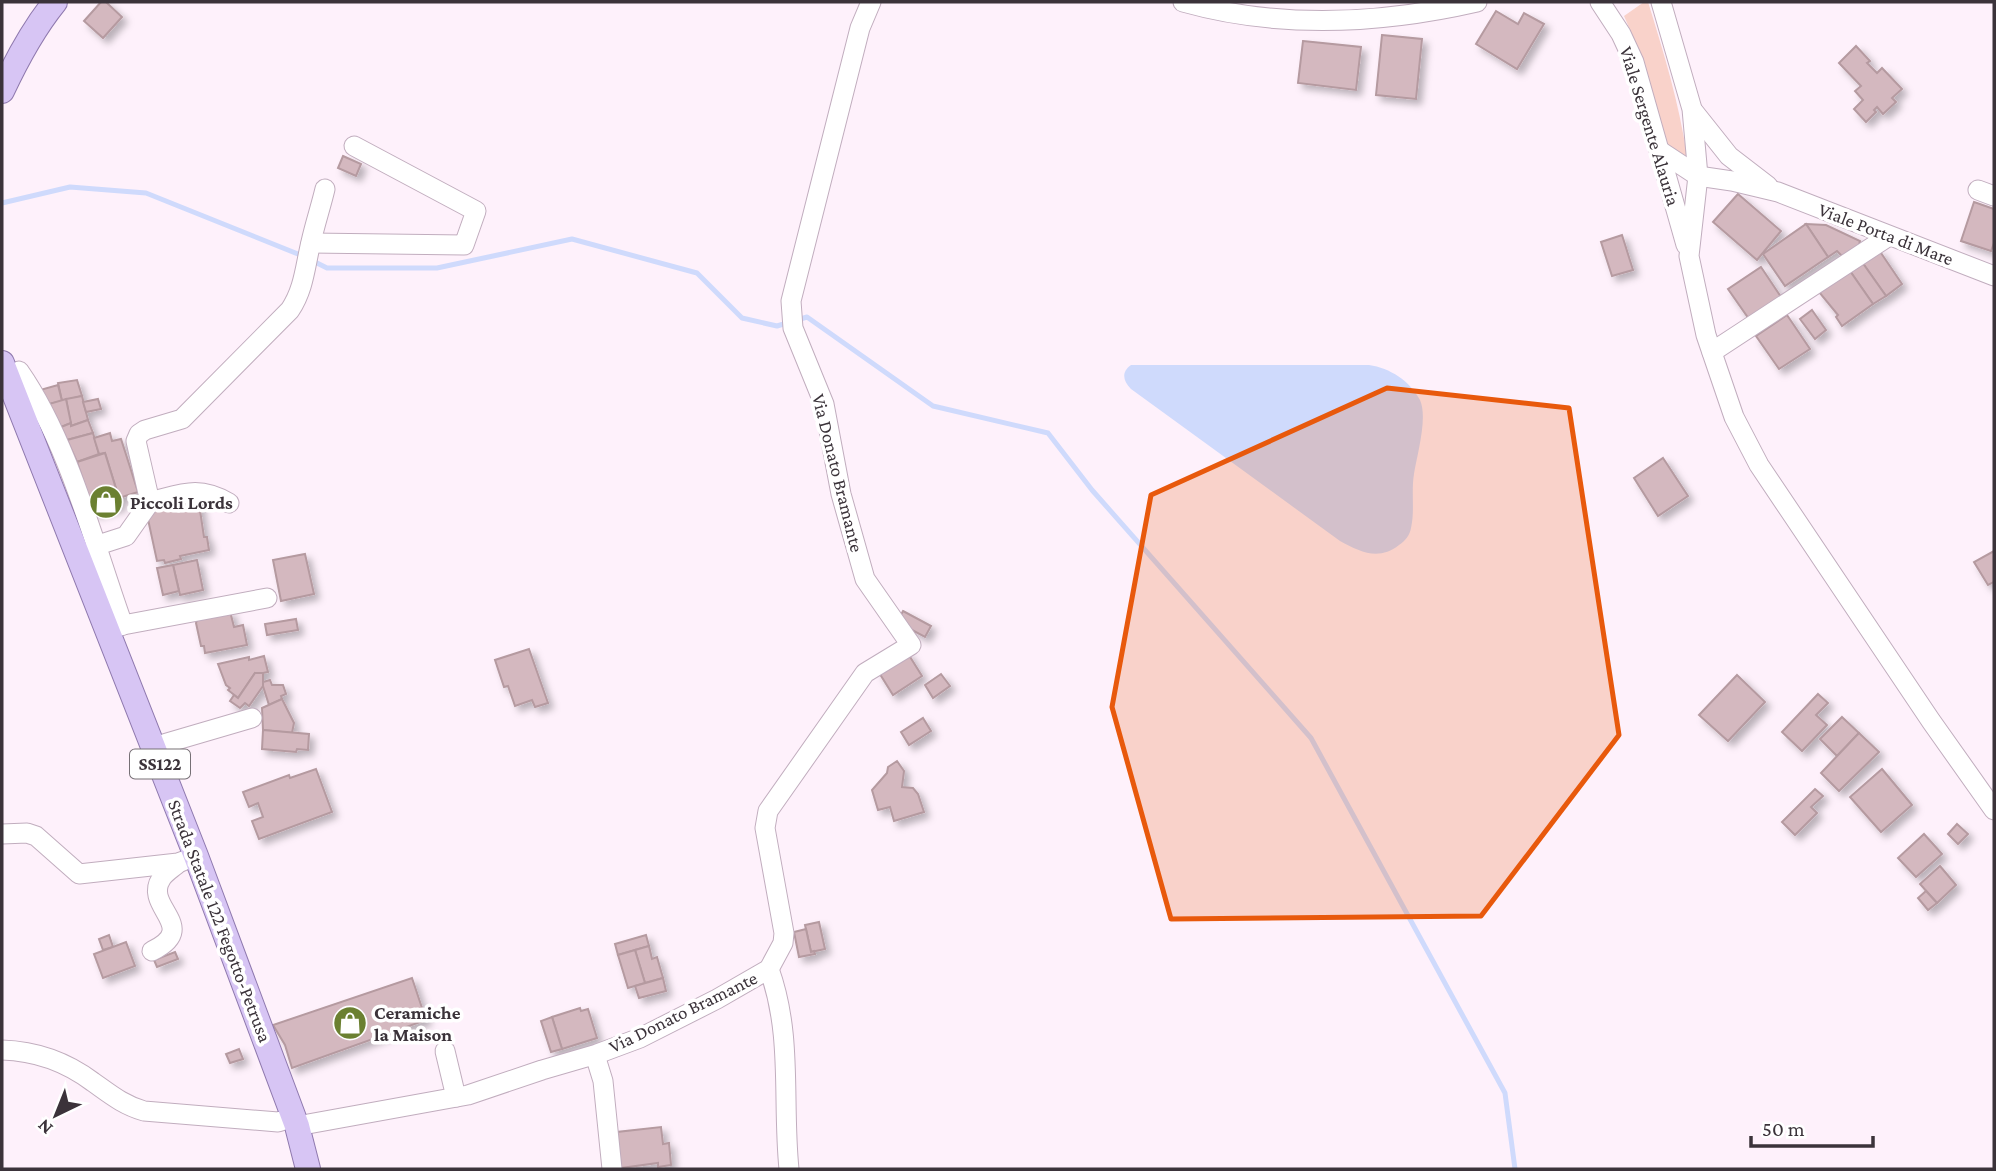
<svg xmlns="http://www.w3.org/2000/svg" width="1996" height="1171" font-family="'Crimson Pro',serif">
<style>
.green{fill:#f9d2ca}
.water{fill:#cfdafc}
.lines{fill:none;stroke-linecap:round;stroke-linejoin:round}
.stream{stroke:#cfdafc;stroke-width:5}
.building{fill:#d4b8bf;stroke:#b59aa0;stroke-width:2;filter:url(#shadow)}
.minor-casing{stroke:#c1adbe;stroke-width:21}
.major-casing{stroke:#8f79ae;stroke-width:26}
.minor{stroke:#fff;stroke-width:19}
.major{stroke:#d7c5f4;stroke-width:24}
.marked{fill:#e8590c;fill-opacity:0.2;stroke:#e8590c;stroke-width:5;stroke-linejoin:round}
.labels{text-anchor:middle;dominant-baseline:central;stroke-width:7;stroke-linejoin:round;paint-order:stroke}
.shield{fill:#fff;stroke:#767075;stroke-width:2}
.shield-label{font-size:18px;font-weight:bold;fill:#3b333a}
.street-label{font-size:19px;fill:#3b333a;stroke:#fff}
.poi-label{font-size:19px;font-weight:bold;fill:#3b333a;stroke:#fff;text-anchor:start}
</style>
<defs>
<filter id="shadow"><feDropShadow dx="5" dy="5" stdDeviation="3.5" flood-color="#0004"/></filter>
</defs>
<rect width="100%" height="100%" fill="#fef1fb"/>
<path class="green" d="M1644,2h4c16,51 31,101 39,154l-7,-1 -16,-13 -19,-78 -21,-48z"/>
<path class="water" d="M1131,365h238c21,3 41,16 51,35 8,18 -3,55 -6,74 -3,18 1,37 -3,54 -1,7 -6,13 -12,17 -20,16 -39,7 -59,-4l-209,-152c-8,-8 -10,-17 0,-24z"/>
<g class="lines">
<g class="stream">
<polyline points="2,203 70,187 146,193 303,256"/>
<polyline points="311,260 327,268 437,268 572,239 697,273 742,318 777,326 807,317 933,406 1048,433 1092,490 1311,738 1505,1093 1515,1169"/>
</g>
</g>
<g class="building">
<polygon points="101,2 106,2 122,17 103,38 84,21"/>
<polygon points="1496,11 1518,24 1524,13 1544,24 1517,69 1476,44"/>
<polygon points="1382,35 1422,39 1416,99 1376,95"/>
<polygon points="1303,41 1361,47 1356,90 1298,83"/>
<polygon points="1856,46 1870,61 1867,63 1877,73 1882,68 1902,89 1892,98 1896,102 1883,114 1877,107 1874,110 1876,112 1866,122 1854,109 1863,100 1855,91 1861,86 1839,63"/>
<polygon points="343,156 361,164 356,176 338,168"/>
<polygon points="1738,194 1781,231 1757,260 1713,222"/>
<polygon points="1974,202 1994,209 1994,243 1991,251 1961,241"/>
<polygon points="1806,224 1826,225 1860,241 1858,249 1844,258 1837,251 1828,257"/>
<polygon points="1806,224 1828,257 1785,286 1763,254"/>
<polygon points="1622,235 1633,270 1612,276 1601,242"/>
<polygon points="1879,250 1902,284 1886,296 1862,262"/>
<polygon points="1862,262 1886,296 1873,304 1850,271"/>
<polygon points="1761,267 1781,297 1749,319 1728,289"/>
<polygon points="1850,271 1873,304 1842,326 1836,317 1838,315 1819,292"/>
<polygon points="1812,310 1826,330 1815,339 1800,319"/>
<polygon points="1787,315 1810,349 1779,369 1756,336"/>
<polygon points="77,380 82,396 62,401 58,383"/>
<polygon points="58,385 62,401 49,404 40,390"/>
<polygon points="82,396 88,420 71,426 66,399"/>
<polygon points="66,399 71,423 61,427 49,404"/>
<polygon points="98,399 101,409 86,412 83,402"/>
<polygon points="88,420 93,433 67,440 61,427 71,423 71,426"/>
<polygon points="93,433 99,454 77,462 67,440"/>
<polygon points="110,433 112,441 121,439 138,492 119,498 105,453 99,454 94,438"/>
<polygon points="105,453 121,505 94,513 77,462"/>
<polygon points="1663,458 1688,496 1658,516 1634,478"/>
<polygon points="198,497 204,537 207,537 209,550 180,556 181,559 165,563 164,560 157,561 146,510"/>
<polygon points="1994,551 1994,582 1988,585 1974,562"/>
<polygon points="305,554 314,594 281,601 273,560"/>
<polygon points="197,560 203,590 180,595 173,565"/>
<polygon points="173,565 179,591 163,595 157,568"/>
<polygon points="230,611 234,627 243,625 247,645 205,653 204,646 201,646 196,623 198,618"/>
<polygon points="903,611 931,626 925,637 897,622"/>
<polygon points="296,619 298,630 267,635 265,624"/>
<polygon points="529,649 548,703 535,707 532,700 515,706 508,686 504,687 495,660"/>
<polygon points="907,652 922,676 893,695 878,671"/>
<polygon points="264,656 268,672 258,674 255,673 238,698 228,690 230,688 226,685 218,664 249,657 249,660"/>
<polygon points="255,673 263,673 263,686 249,706 245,703 240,708 230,701 234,695 238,698"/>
<polygon points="941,674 950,686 933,698 925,685"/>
<polygon points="1737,675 1765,702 1728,741 1699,715"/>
<polygon points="270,680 272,685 283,685 286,694 281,696 282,699 269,705 263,686 263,682"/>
<polygon points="1818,694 1828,703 1816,715 1827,725 1802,751 1782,732"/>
<polygon points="282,699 294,723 292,733 263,730 262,708"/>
<polygon points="1842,717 1859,733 1837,756 1820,739"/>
<polygon points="923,718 931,731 909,745 901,732"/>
<polygon points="263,730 309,734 308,750 297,749 296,752 262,749"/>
<polygon points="1859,733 1879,752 1839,791 1821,773"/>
<polygon points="897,761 904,771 902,787 913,788 918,794 924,812 894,821 890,807 878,810 872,790 887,773 888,767"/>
<polygon points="316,769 332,812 259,839 252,821 263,817 258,803 249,807 243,792 289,775 290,778"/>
<polygon points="1882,769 1912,805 1881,832 1850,797"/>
<polygon points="1815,789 1823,796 1811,807 1817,813 1795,835 1782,822"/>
<polygon points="1957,824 1968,834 1958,844 1948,834"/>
<polygon points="1924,834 1942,854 1916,877 1898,858"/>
<polygon points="1940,866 1956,885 1937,903 1920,884"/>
<polygon points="1926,891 1937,903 1928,910 1918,898"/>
<polygon points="819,922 825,949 811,952 805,925"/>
<polygon points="806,929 811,952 814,951 815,954 799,957 794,932"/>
<polygon points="109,935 113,947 103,950 99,939"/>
<polygon points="646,935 649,946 618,955 615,944"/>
<polygon points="126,942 135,966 103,978 94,954"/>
<polygon points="649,946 652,959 657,957 663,978 645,983 635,950"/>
<polygon points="635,950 645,983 628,988 618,955"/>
<polygon points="175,952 178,959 157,967 154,960"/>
<polygon points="412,978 426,1020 292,1068 285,1045 273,1025"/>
<polygon points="663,978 666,991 639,998 635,986"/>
<polygon points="580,1008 581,1011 588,1009 597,1038 562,1049 552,1017"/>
<polygon points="552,1017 562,1049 551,1052 541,1021"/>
<polygon points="239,1049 243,1059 230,1063 226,1054"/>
<polygon points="661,1127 663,1144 669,1143 671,1165 658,1167 658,1163 621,1168 617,1132"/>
</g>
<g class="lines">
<g class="minor-casing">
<g id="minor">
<path d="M1183,2c96,27 198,22 294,0"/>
<polyline points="1600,2 1621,34 1634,62 1686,245"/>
<polyline points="1661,2 1692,109 1698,176 1689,256 1706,335 1734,417 1759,465 1931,721 1994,810"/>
<polyline points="1694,112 1729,156 1768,186"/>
<polyline points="1660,151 1698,176 1732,181 1778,192 1994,276"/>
<polyline points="1978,190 1994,196"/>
<polyline points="311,243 464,245 476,211 354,146"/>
<polyline points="1712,352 1889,236"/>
<path d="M19,371c49,70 75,173 104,254"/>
<path d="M150,502c32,-8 48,-17 79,1"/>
<path d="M95,546l31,-10 24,-34 -14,-61 3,-7 6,-4 37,-11 108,-109c14,-21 15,-43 21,-68 4,-18 10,-36 14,-53"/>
<polyline points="112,629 123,625 267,598"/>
<polyline points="153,747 252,718"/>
<polyline points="2,834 27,833 36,836 79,874 178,863 196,856"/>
<path d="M152,951c49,-24 -9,-44 9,-72 3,-6 12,-11 17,-16"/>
<path d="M769,969c24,66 13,132 20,200"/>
<path d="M2,1050c34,1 63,11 91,32 17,12 30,23 51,29l134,11 16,-5"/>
<polyline points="445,1051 456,1097"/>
<polyline points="595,1055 603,1081 612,1169"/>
<polyline points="297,1126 468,1095 542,1070 597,1054 640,1038 717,999 769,969 783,943 784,933 765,828 768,811 865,673 911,645 865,579 841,494 824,404 793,328 791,301 860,28 871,2"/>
</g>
</g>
<g class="major-casing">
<g id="major">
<path d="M2,91c15,-32 31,-62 53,-89"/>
<polyline points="2,363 196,856 297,1126 308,1169"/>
</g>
</g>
<use href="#minor" class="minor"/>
<use href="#major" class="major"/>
</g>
<path class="marked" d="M1387,388l182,20 50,327 -138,181 -310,3 -59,-212 39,-212z"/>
<defs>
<g id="shop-disc" transform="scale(1.75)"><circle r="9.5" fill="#6b8031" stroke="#fff"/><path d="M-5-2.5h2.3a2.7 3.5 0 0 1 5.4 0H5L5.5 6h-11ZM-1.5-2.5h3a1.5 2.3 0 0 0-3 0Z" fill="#fff"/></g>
</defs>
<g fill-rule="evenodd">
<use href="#shop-disc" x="106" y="502"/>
<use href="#shop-disc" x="350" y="1023"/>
</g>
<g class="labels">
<rect class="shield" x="130" y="749.5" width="60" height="29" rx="5"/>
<g class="shield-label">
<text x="160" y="764">SS122</text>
</g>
<g class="street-label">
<text transform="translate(1650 126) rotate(73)">Viale Sergente Alauria</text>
<text transform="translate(1886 234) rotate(21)">Viale Porta di Mare</text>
<text transform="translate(838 473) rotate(76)">Via Donato Bramante</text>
<text transform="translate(220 921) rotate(69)">Strada Statale 122 Fegotto-Petrusa</text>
<text transform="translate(683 1012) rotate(-26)">Via Donato Bramante</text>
</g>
<g class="poi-label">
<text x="130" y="502">Piccoli Lords</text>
<text x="374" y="1012">Ceramiche<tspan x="374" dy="22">la Maison</tspan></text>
</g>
</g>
<rect width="1996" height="1171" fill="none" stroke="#3b333a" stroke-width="7"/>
<g transform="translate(56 1115) rotate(223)" stroke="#ffffff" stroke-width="5" paint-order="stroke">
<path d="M0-5L12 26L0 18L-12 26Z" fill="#3b333a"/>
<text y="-10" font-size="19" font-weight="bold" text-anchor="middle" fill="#3b333a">N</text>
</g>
<path d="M1751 1136v10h122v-10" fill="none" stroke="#3b333a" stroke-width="3.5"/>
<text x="1762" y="1136" font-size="21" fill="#3b333a" stroke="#ffffff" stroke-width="5" paint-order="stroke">50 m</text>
</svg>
